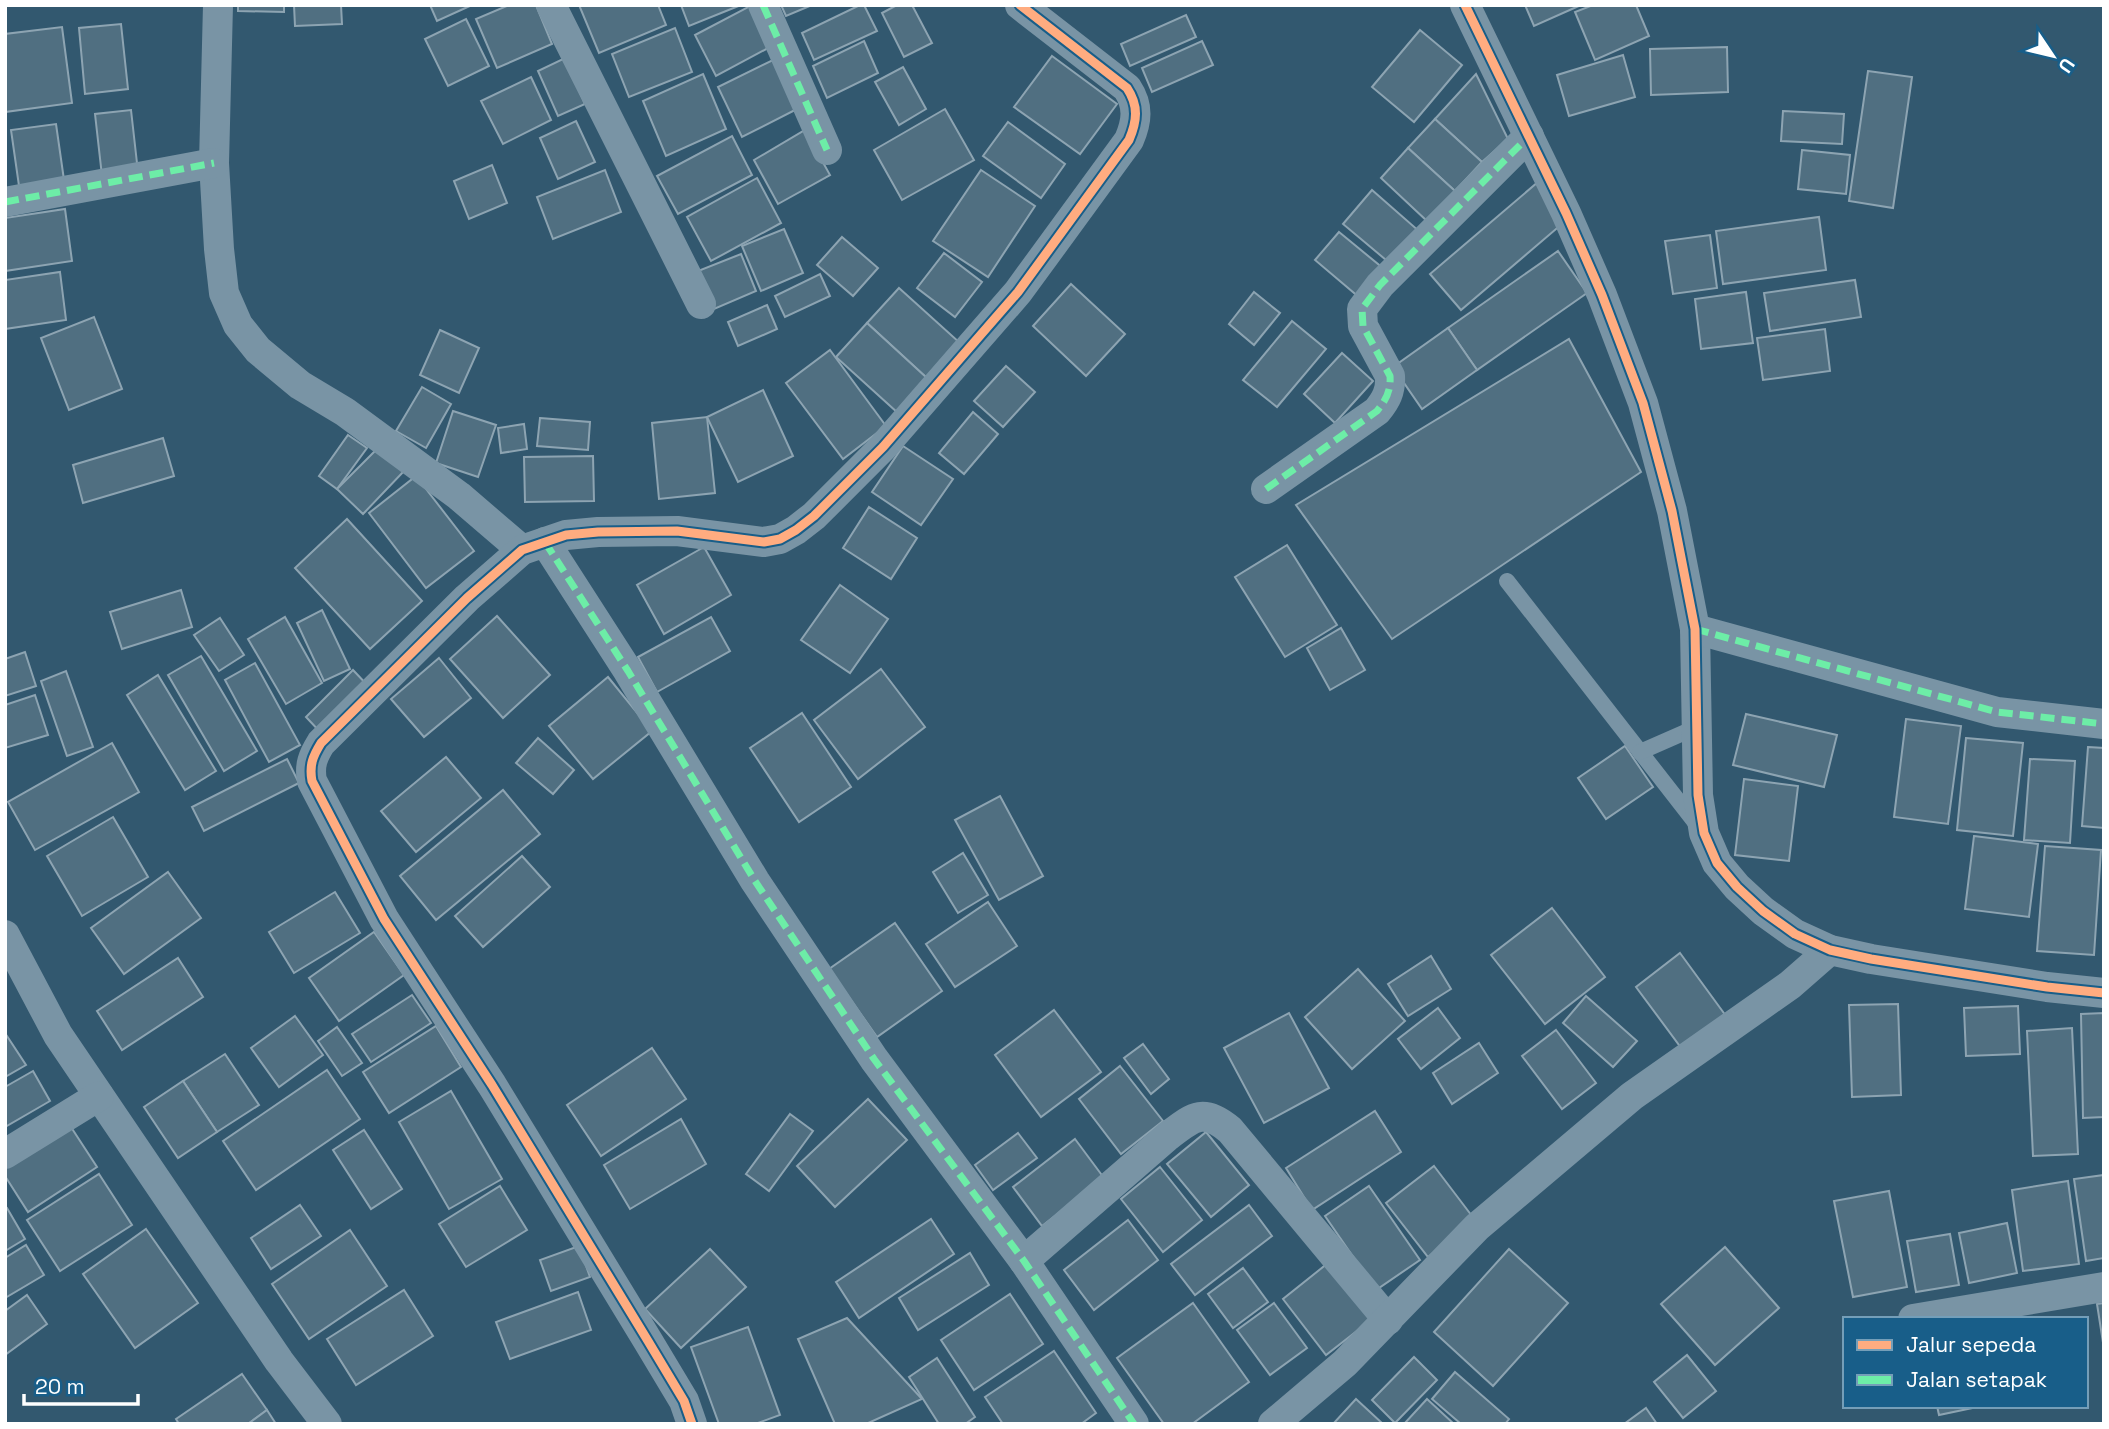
<svg xmlns="http://www.w3.org/2000/svg" width="2109" height="1429" font-family="'Space Grotesk',sans-serif">
<style>
.building{fill:#506f81;stroke:#8da4b2;stroke-width:2}
.lines{fill:none;stroke-linecap:round;stroke-linejoin:round}
.service{stroke:#7994a5;stroke-width:16}
.minor{stroke:#7994a5;stroke-width:30}
.quiet{stroke:#6deda7;stroke-width:7;stroke-dasharray:14 7;stroke-linecap:butt}
.cycleway-casing{stroke:#185e89;stroke-width:13}
.cycleway{stroke:#ffac80;stroke-width:9}
</style>
<rect width="100%" height="100%" fill="#32586f"/>
<g class="building">
<polygon points="238,5 284,5 284,12 238,11"/>
<polygon points="294,5 341,5 342,24 295,26"/>
<polygon points="430,5 472,5 437,21"/>
<polygon points="509,5 536,5 552,44 497,68 476,19"/>
<polygon points="579,5 658,5 666,25 599,53"/>
<polygon points="681,5 741,5 689,26"/>
<polygon points="781,5 812,5 786,16"/>
<polygon points="860,5 864,5 877,31 814,60 802,33"/>
<polygon points="897,5 912,5 932,43 904,57 882,13"/>
<polygon points="1525,5 1581,5 1534,26"/>
<polygon points="1593,5 1636,5 1649,36 1595,60 1575,12"/>
<polygon points="750,6 770,47 716,76 695,35"/>
<polygon points="1186,15 1196,37 1130,66 1121,44"/>
<polygon points="466,19 489,66 448,86 425,39"/>
<polygon points="121,24 128,89 85,94 79,28"/>
<polygon points="62,27 72,103 5,112 5,34"/>
<polygon points="675,28 692,72 629,97 612,54"/>
<polygon points="1420,30 1462,65 1414,122 1372,87"/>
<polygon points="864,41 878,73 827,98 813,66"/>
<polygon points="1202,41 1213,65 1152,92 1142,68"/>
<polygon points="1727,47 1728,92 1651,95 1650,49"/>
<polygon points="1623,55 1635,97 1569,116 1557,75"/>
<polygon points="1052,56 1117,104 1080,154 1014,107"/>
<polygon points="565,58 585,104 558,116 538,71"/>
<polygon points="775,59 799,108 742,137 718,87"/>
<polygon points="903,67 926,109 899,125 875,82"/>
<polygon points="1868,71 1912,77 1893,208 1849,201"/>
<polygon points="703,74 726,129 666,156 643,101"/>
<polygon points="1476,74 1508,139 1482,162 1435,119"/>
<polygon points="531,77 551,120 503,144 481,101"/>
<polygon points="945,109 974,160 902,200 874,150"/>
<polygon points="131,110 138,172 102,176 95,114"/>
<polygon points="1783,111 1844,114 1842,144 1781,141"/>
<polygon points="1435,119 1482,162 1455,191 1408,148"/>
<polygon points="576,121 595,162 558,179 540,138"/>
<polygon points="1008,122 1065,164 1041,198 983,156"/>
<polygon points="56,124 65,187 20,193 11,130"/>
<polygon points="805,130 830,175 778,204 754,160"/>
<polygon points="732,136 752,175 678,214 657,176"/>
<polygon points="1408,148 1455,191 1427,221 1381,178"/>
<polygon points="1802,150 1850,155 1846,194 1798,189"/>
<polygon points="492,165 507,203 469,219 454,181"/>
<polygon points="605,170 621,212 553,239 537,197"/>
<polygon points="981,170 1035,206 988,277 933,241"/>
<polygon points="757,178 781,223 711,261 687,217"/>
<polygon points="1538,182 1569,218 1461,310 1430,274"/>
<polygon points="1372,190 1420,232 1392,265 1343,224"/>
<polygon points="65,209 72,261 5,271 5,218"/>
<polygon points="1819,217 1826,270 1723,284 1716,231"/>
<polygon points="784,229 803,273 761,291 742,246"/>
<polygon points="1339,232 1384,269 1360,298 1315,260"/>
<polygon points="1710,235 1717,288 1673,294 1665,241"/>
<polygon points="842,237 878,268 853,296 817,265"/>
<polygon points="1558,251 1587,293 1477,370 1448,328"/>
<polygon points="944,253 982,282 955,317 917,288"/>
<polygon points="741,254 756,291 714,309 698,271"/>
<polygon points="60,272 66,320 5,329 5,280"/>
<polygon points="820,274 830,296 785,317 775,296"/>
<polygon points="1855,280 1861,317 1770,331 1764,293"/>
<polygon points="1071,284 1125,334 1086,376 1033,326"/>
<polygon points="899,288 960,343 928,379 867,323"/>
<polygon points="1254,292 1280,313 1254,345 1229,324"/>
<polygon points="1746,292 1753,343 1701,349 1695,299"/>
<polygon points="767,305 777,329 738,346 728,322"/>
<polygon points="94,317 122,389 69,410 41,338"/>
<polygon points="1292,321 1326,349 1277,407 1243,380"/>
<polygon points="867,323 928,379 898,413 836,357"/>
<polygon points="1448,328 1477,370 1422,409 1393,367"/>
<polygon points="1825,329 1830,371 1763,380 1757,338"/>
<polygon points="440,330 479,348 459,393 420,375"/>
<polygon points="1569,339 1641,472 1392,639 1296,505"/>
<polygon points="830,350 886,426 843,459 786,383"/>
<polygon points="1342,353 1373,381 1335,423 1304,394"/>
<polygon points="1006,366 1035,392 1003,427 974,401"/>
<polygon points="422,387 451,404 426,448 396,431"/>
<polygon points="763,390 793,456 738,482 707,417"/>
<polygon points="453,411 496,425 478,477 436,463"/>
<polygon points="973,412 998,434 964,474 939,453"/>
<polygon points="707,417 715,493 659,499 652,423"/>
<polygon points="540,418 590,422 588,450 537,446"/>
<polygon points="524,424 527,449 501,453 498,428"/>
<polygon points="348,435 367,448 337,489 319,476"/>
<polygon points="163,438 174,476 83,503 73,465"/>
<polygon points="380,446 405,470 363,514 337,489"/>
<polygon points="903,446 953,479 921,525 872,492"/>
<polygon points="593,456 594,501 525,502 524,457"/>
<polygon points="416,476 474,551 426,588 369,513"/>
<polygon points="869,507 917,538 891,579 843,548"/>
<polygon points="347,519 422,601 370,649 295,568"/>
<polygon points="1287,545 1337,625 1285,657 1235,577"/>
<polygon points="704,547 731,595 664,634 637,585"/>
<polygon points="840,585 888,619 850,673 801,640"/>
<polygon points="181,590 192,627 122,649 110,612"/>
<polygon points="322,610 350,669 324,681 297,623"/>
<polygon points="497,616 550,675 503,718 450,659"/>
<polygon points="285,617 322,683 286,704 248,639"/>
<polygon points="711,617 730,651 657,692 638,657"/>
<polygon points="220,618 244,655 219,671 194,635"/>
<polygon points="1341,628 1365,670 1330,690 1307,648"/>
<polygon points="25,652 36,686 5,696 5,659"/>
<polygon points="201,656 257,751 224,771 168,675"/>
<polygon points="439,658 471,698 424,737 391,699"/>
<polygon points="255,663 300,745 269,762 225,680"/>
<polygon points="881,669 925,727 858,779 814,720"/>
<polygon points="353,670 371,689 323,735 306,717"/>
<polygon points="66,671 93,747 67,756 41,681"/>
<polygon points="158,675 216,771 185,790 127,695"/>
<polygon points="608,677 652,731 593,779 549,726"/>
<polygon points="35,695 48,735 5,748 5,705"/>
<polygon points="802,713 851,787 799,822 750,748"/>
<polygon points="1746,714 1837,735 1824,787 1733,765"/>
<polygon points="1906,719 1961,726 1948,824 1894,817"/>
<polygon points="538,738 574,770 553,794 516,763"/>
<polygon points="1966,738 2023,743 2013,836 1957,830"/>
<polygon points="112,743 139,792 35,850 8,802"/>
<polygon points="1625,746 1653,787 1606,819 1578,778"/>
<polygon points="2088,747 2104,748 2104,828 2082,826"/>
<polygon points="446,757 481,798 416,852 381,811"/>
<polygon points="287,759 299,783 204,831 192,807"/>
<polygon points="2030,759 2075,761 2070,843 2024,840"/>
<polygon points="1744,779 1798,786 1789,861 1735,855"/>
<polygon points="503,790 540,834 436,920 400,876"/>
<polygon points="1000,796 1043,876 999,900 955,820"/>
<polygon points="113,817 148,877 82,916 47,856"/>
<polygon points="1974,836 2038,844 2029,917 1965,909"/>
<polygon points="2045,846 2101,850 2094,955 2037,951"/>
<polygon points="963,853 988,895 958,913 933,872"/>
<polygon points="522,856 550,887 483,947 455,916"/>
<polygon points="168,872 201,918 124,974 91,928"/>
<polygon points="335,892 360,933 294,973 269,932"/>
<polygon points="988,902 1017,946 955,987 926,944"/>
<polygon points="1552,908 1605,977 1545,1024 1491,955"/>
<polygon points="895,923 942,991 877,1037 829,969"/>
<polygon points="374,932 404,975 339,1021 309,978"/>
<polygon points="1680,953 1726,1016 1682,1049 1636,987"/>
<polygon points="1431,956 1451,989 1408,1016 1388,984"/>
<polygon points="178,958 203,997 122,1050 97,1011"/>
<polygon points="1358,969 1405,1021 1352,1069 1305,1017"/>
<polygon points="412,995 431,1023 371,1062 352,1034"/>
<polygon points="1586,996 1637,1041 1613,1067 1563,1023"/>
<polygon points="1898,1004 1901,1095 1852,1097 1849,1005"/>
<polygon points="2018,1006 2020,1054 1966,1056 1964,1008"/>
<polygon points="1438,1008 1460,1038 1421,1069 1398,1039"/>
<polygon points="1054,1010 1101,1072 1041,1117 995,1055"/>
<polygon points="1289,1013 1329,1088 1264,1123 1224,1048"/>
<polygon points="2104,1013 2104,1117 2083,1118 2081,1014"/>
<polygon points="295,1016 323,1055 279,1087 251,1048"/>
<polygon points="436,1026 461,1067 389,1113 363,1072"/>
<polygon points="337,1027 362,1063 342,1076 318,1041"/>
<polygon points="2072,1028 2078,1154 2033,1156 2027,1031"/>
<polygon points="1556,1030 1596,1083 1562,1109 1522,1056"/>
<polygon points="5,1033 26,1065 5,1077"/>
<polygon points="1479,1043 1498,1073 1452,1104 1433,1073"/>
<polygon points="1143,1044 1169,1079 1151,1094 1124,1058"/>
<polygon points="652,1048 686,1099 601,1156 567,1105"/>
<polygon points="225,1054 259,1105 217,1132 183,1081"/>
<polygon points="1120,1066 1163,1121 1121,1154 1079,1099"/>
<polygon points="327,1070 360,1119 256,1190 223,1141"/>
<polygon points="33,1071 50,1101 5,1127 5,1087"/>
<polygon points="183,1081 217,1132 178,1158 144,1107"/>
<polygon points="451,1091 502,1179 449,1209 399,1122"/>
<polygon points="868,1099 907,1140 835,1207 797,1166"/>
<polygon points="1375,1111 1401,1152 1312,1210 1286,1168"/>
<polygon points="790,1114 813,1131 769,1191 746,1174"/>
<polygon points="681,1119 706,1164 630,1209 604,1165"/>
<polygon points="69,1124 97,1167 28,1212 5,1176 5,1165"/>
<polygon points="364,1130 402,1189 371,1209 333,1150"/>
<polygon points="1206,1132 1249,1185 1211,1217 1167,1164"/>
<polygon points="1018,1133 1037,1158 993,1190 975,1165"/>
<polygon points="1075,1139 1104,1178 1042,1226 1013,1187"/>
<polygon points="1434,1166 1475,1220 1428,1257 1386,1203"/>
<polygon points="1160,1167 1202,1220 1163,1252 1121,1199"/>
<polygon points="99,1174 132,1225 60,1271 27,1220"/>
<polygon points="2104,1175 2104,1258 2086,1261 2074,1179"/>
<polygon points="2068,1181 2079,1264 2023,1271 2012,1190"/>
<polygon points="500,1186 527,1230 466,1267 439,1224"/>
<polygon points="1369,1186 1420,1260 1376,1290 1325,1216"/>
<polygon points="1889,1191 1907,1287 1853,1297 1834,1201"/>
<polygon points="300,1205 321,1236 271,1269 251,1238"/>
<polygon points="1249,1205 1272,1236 1195,1295 1171,1264"/>
<polygon points="7,1208 25,1239 5,1251 5,1209"/>
<polygon points="931,1219 954,1254 859,1318 836,1282"/>
<polygon points="1128,1220 1158,1260 1094,1310 1064,1270"/>
<polygon points="2007,1223 2017,1273 1969,1283 1959,1233"/>
<polygon points="146,1229 198,1303 135,1348 83,1274"/>
<polygon points="350,1230 387,1286 309,1339 272,1284"/>
<polygon points="1950,1234 1959,1285 1916,1292 1907,1241"/>
<polygon points="26,1245 44,1275 5,1298 5,1258"/>
<polygon points="579,1246 590,1277 551,1291 540,1260"/>
<polygon points="1725,1247 1779,1308 1715,1365 1661,1304"/>
<polygon points="710,1249 746,1287 681,1348 645,1309"/>
<polygon points="1509,1249 1568,1303 1493,1386 1434,1332"/>
<polygon points="970,1253 989,1285 918,1330 899,1298"/>
<polygon points="1328,1263 1371,1320 1326,1355 1283,1299"/>
<polygon points="1243,1268 1268,1302 1233,1328 1208,1294"/>
<polygon points="404,1290 433,1336 356,1385 327,1339"/>
<polygon points="578,1292 591,1330 510,1359 496,1322"/>
<polygon points="1010,1294 1043,1344 974,1390 941,1340"/>
<polygon points="27,1295 47,1324 5,1355 5,1311"/>
<polygon points="1193,1303 1249,1382 1192,1424 1164,1424 1117,1358"/>
<polygon points="1274,1303 1307,1348 1270,1375 1237,1330"/>
<polygon points="2104,1303 2104,1349 2097,1304"/>
<polygon points="847,1318 922,1399 866,1424 835,1424 798,1339"/>
<polygon points="748,1327 780,1415 755,1424 719,1424 691,1347"/>
<polygon points="1054,1351 1096,1413 1081,1424 1003,1424 985,1397"/>
<polygon points="1687,1355 1716,1391 1683,1418 1654,1382"/>
<polygon points="1414,1357 1437,1380 1395,1423 1372,1400"/>
<polygon points="937,1358 975,1417 965,1424 939,1424 909,1377"/>
<polygon points="1455,1372 1509,1419 1505,1424 1461,1424 1432,1399"/>
<polygon points="242,1374 267,1410 248,1424 179,1424 176,1419"/>
<polygon points="1356,1399 1383,1424 1333,1424"/>
<polygon points="1427,1399 1454,1424 1404,1424"/>
<polygon points="1937,1406 1982,1406 1939,1415"/>
<polygon points="1646,1408 1657,1424 1624,1424"/>
<polygon points="267,1410 276,1424 248,1424"/>
</g>
<g class="lines">
<g class="service">
<polyline points="1507,581 1698,826"/>
<polyline points="1640,752 1697,727"/>
</g>
<g class="minor">
<polyline points="218,5 214,163 219,249 224,293 238,325 258,350 300,385 345,412 459,496 522,550"/>
<polyline points="551,5 701,304"/>
<polyline points="763,5 827,150"/>
<polyline points="1465,5 1566,213 1602,295 1643,403 1672,511 1695,629 1698,795 1704,833 1717,863 1737,887 1763,911 1795,934 1830,950 1871,959 2047,987 2104,993"/>
<polyline points="5,202 214,163"/>
<path d="M1266,489l111,-78c9,-11 14,-20 13,-35l-27,-50 -1,-17 18,-24 149,-149"/>
<polyline points="545,542 628,671 755,881 874,1059 1024,1261 1134,1424"/>
<polyline points="1695,629 1997,712 2104,724"/>
<polyline points="5,935 58,1035 279,1361 327,1424"/>
<polyline points="5,1154 99,1096"/>
<path d="M1024,1261l144,-125c25,-19 35,-29 62,-6l158,190"/>
<polyline points="1913,1319 2104,1287"/>
<path d="M692,1424l-8,-23 -36,-60 -156,-256 -108,-166 -72,-138c-3,-16 1,-25 9,-38l146,-145 55,-48 44,-15 32,-3 79,-1 87,11 16,-3 16,-9 18,-14 69,-69 135,-155 111,-152c8,-19 10,-34 -2,-52l-107,-83"/>
<polyline points="1273,1424 1345,1363 1477,1227 1632,1096 1790,985 1830,950"/>
</g>
<g class="quiet">
<polyline points="763,5 827,150"/>
<polyline points="5,202 214,163"/>
<path d="M1266,489l111,-78c9,-11 14,-20 13,-35l-27,-50 -1,-17 18,-24 149,-149"/>
<polyline points="545,542 628,671 755,881 874,1059 1024,1261 1134,1424"/>
<polyline points="1695,629 1997,712 2104,724"/>
</g>
<g class="cycleway-casing">
<g id="cycleway">
<polyline points="1465,5 1566,213 1602,295 1643,403 1672,511 1695,629 1698,795 1704,833 1717,863 1737,887 1763,911 1795,934 1830,950 1871,959 2047,987 2104,993"/>
<path d="M692,1424l-8,-23 -36,-60 -156,-256 -108,-166 -72,-138c-3,-16 1,-25 9,-38l146,-145 55,-48 44,-15 32,-3 79,-1 87,11 16,-3 16,-9 18,-14 69,-69 135,-155 111,-152c8,-19 10,-34 -2,-52l-107,-83"/>
</g>
</g>
<use href="#cycleway" class="cycleway"/>
</g>
<rect width="2109" height="1429" fill="none" stroke="#ffffff" stroke-width="14"/>
<rect x="1843" y="1317" width="245" height="91" fill="#185e89" stroke="#749eb8" stroke-width="2"/>
<rect x="1857" y="1340" width="35" height="10" fill="#ffac80" stroke="#749eb8" stroke-width="2"/>
<text x="1906" y="1352" font-size="21" fill="#ffffff">Jalur sepeda</text>
<rect x="1857" y="1375" width="35" height="10" fill="#6deda7" stroke="#749eb8" stroke-width="2"/>
<text x="1906" y="1387" font-size="21" fill="#ffffff">Jalan setapak</text>
<g transform="translate(2053 56) rotate(125)" stroke="#185e89" stroke-width="5" paint-order="stroke">
<path d="M0-5L12 26L0 18L-12 26Z" fill="#ffffff"/>
<text y="-10" font-size="19" font-weight="bold" text-anchor="middle" fill="#ffffff">U</text>
</g>
<path d="M24 1394v10h114v-10" fill="none" stroke="#ffffff" stroke-width="3.5"/>
<text x="35" y="1394" font-size="21" fill="#ffffff" stroke="#185e89" stroke-width="5" paint-order="stroke">20 m</text>
</svg>
